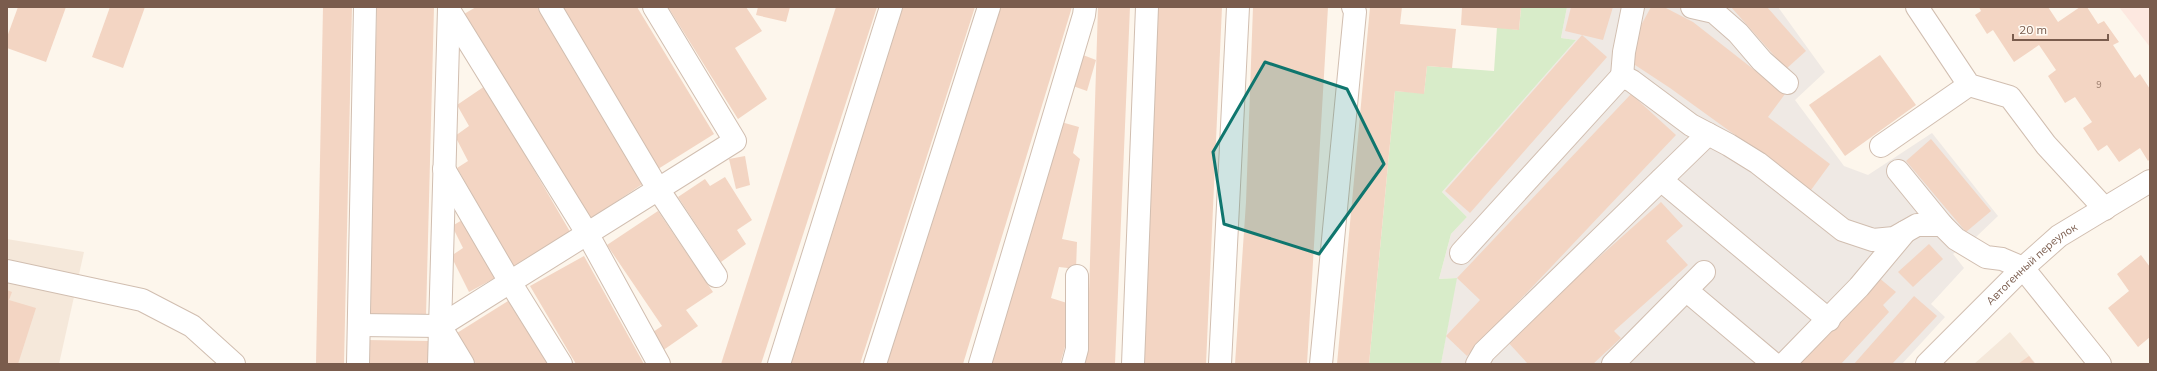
<svg xmlns="http://www.w3.org/2000/svg" width="2157" height="371" font-family="Mulish,sans-serif">
<style>
.residential{fill:#f5e8da}
.commercial{fill:#fde8e0}
.industrial{fill:#efe9e4}
.green{fill:#d8ecc9}
.building{fill:#f3d5c3}
.lines{fill:none;stroke-linecap:round;stroke-linejoin:round}
.minor-casing{stroke:#d1beb0;stroke-width:24}
.minor{stroke:#fff;stroke-width:22}
.marked{fill:#0f766e;fill-opacity:0.2;stroke:#0f766e;stroke-width:3;stroke-linejoin:round}
.labels{text-anchor:middle;dominant-baseline:central;stroke-width:3;stroke-linejoin:round;paint-order:stroke}
.number-label{font-size:9px;fill:#987a6a}
.street-label{font-size:11px;fill:#7a5c4d;stroke:#fffaf3}
</style>
<rect width="100%" height="100%" fill="#fdf6ec"/>
<g class="residential">
<polygon points="7,239 84,252 59,364 7,364"/>
<polygon points="2010,332 2036,364 1974,364"/>
</g>
<polygon class="commercial" points="2119,7 2150,7 2150,47"/>
<polygon class="industrial" points="1567,7 1778,7 1825,72 1795,100 1844,166 1868,175 1932,133 1998,216 1976,237 1953,254 1964,268 1931,304 1945,317 1902,364 1441,364 1456,278 1439,279 1451,234 1467,217 1442,192 1576,40 1561,38"/>
<polygon class="green" points="1521,7 1567,7 1561,38 1576,40 1442,192 1467,217 1451,234 1439,279 1457,278 1441,364 1369,364 1395,91 1424,93 1427,66 1494,71 1497,27 1519,30"/>
<g class="building">
<polygon points="18,7 66,7 46,62 7,48 7,37"/>
<polygon points="110,7 145,7 123,68 92,57"/>
<polygon points="323,7 352,7 344,364 316,364"/>
<polygon points="377,7 434,7 426,316 368,315"/>
<polygon points="476,7 537,7 644,183 589,220 464,14"/>
<polygon points="563,7 637,7 714,134 658,169"/>
<polygon points="668,7 746,7 762,31 735,48 767,99 738,119"/>
<polygon points="758,7 790,7 786,22 756,15"/>
<polygon points="836,7 877,7 761,364 721,364"/>
<polygon points="903,7 975,7 860,364 790,364"/>
<polygon points="995,7 1072,7 963,364 886,364"/>
<polygon points="1098,7 1130,7 1115,364 1084,364 1087,356"/>
<polygon points="1154,7 1222,7 1206,364 1142,364"/>
<polygon points="1253,7 1328,7 1307,364 1235,364 1246,202"/>
<polygon points="1370,7 1402,7 1400,24 1456,29 1452,68 1427,66 1424,94 1395,91 1369,364 1337,364"/>
<polygon points="1462,7 1521,7 1519,30 1461,25"/>
<polygon points="1571,7 1613,7 1603,40 1565,31"/>
<polygon points="1651,7 1664,7 1693,22 1785,94 1768,117 1830,164 1811,190 1670,88 1632,63 1639,29"/>
<polygon points="1731,7 1767,7 1806,51 1786,69"/>
<polygon points="1979,7 2048,7 2058,22 2080,7 2087,7 2098,24 2104,21 2119,42 2113,45 2135,78 2140,74 2150,89 2150,159 2148,161 2140,148 2119,162 2107,145 2098,151 2083,128 2092,122 2075,97 2065,103 2048,76 2056,70 2039,45 2014,62 1993,30 1987,34 1975,15 1981,11"/>
<polygon points="1582,35 1607,57 1470,213 1445,191"/>
<polygon points="1083,55 1096,60 1087,91 1073,86"/>
<polygon points="1880,55 1916,105 1845,156 1809,105"/>
<polygon points="485,86 572,235 515,269 457,168 468,161 455,136 469,126 457,105"/>
<polygon points="1631,94 1676,135 1467,356 1446,336 1480,300 1457,278"/>
<polygon points="1061,122 1079,127 1073,153 1080,159 1062,239 1077,242 1076,269 1059,267 1051,298 1067,303 1069,333 1060,364 992,364"/>
<polygon points="1931,139 1991,211 1966,232 1906,161"/>
<polygon points="745,156 750,185 736,189 729,159"/>
<polygon points="725,177 752,220 737,230 746,244 721,262 678,197 705,179 710,186"/>
<polygon points="1661,202 1683,226 1666,241 1688,265 1614,331 1621,338 1593,364 1528,364 1506,340"/>
<polygon points="658,211 713,292 686,310 698,326 662,351 650,334 662,326 607,245"/>
<polygon points="464,219 495,278 469,292 451,256 463,248 452,226"/>
<polygon points="1929,244 1943,259 1913,287 1898,272"/>
<polygon points="2141,255 2150,267 2150,337 2138,347 2108,308 2129,291 2117,274"/>
<polygon points="584,256 644,364 576,364 530,286"/>
<polygon points="1878,277 1896,292 1883,305 1889,312 1841,364 1798,364"/>
<polygon points="7,290 12,292 9,300 36,308 18,364 7,364"/>
<polygon points="1914,296 1937,316 1892,364 1854,364"/>
<polygon points="508,301 548,364 476,364 457,333"/>
<polygon points="367,340 429,341 428,364 366,364"/>
<polygon points="2029,356 2035,364 2018,364"/>
</g>
<g class="lines">
<g class="minor-casing">
<g id="minor">
<polyline points="550,7 658,189 716,276"/>
<polyline points="1692,7 1714,12 1738,33 1762,61 1787,83"/>
<polyline points="1917,7 1969,85 2010,97 2046,145 2105,209"/>
<polyline points="449,10 587,233 659,364"/>
<polyline points="1622,76 1624,52 1633,7"/>
<polyline points="1881,146 1969,85"/>
<polyline points="444,169 510,282 561,364"/>
<polyline points="1898,171 1942,225"/>
<polyline points="1661,180 1829,320"/>
<polyline points="1461,253 1622,76 1632,81 1691,125 1729,145 1758,163 1843,230 1873,240 1894,238 1917,225 1942,225 1956,239 1986,257 2002,259 2023,268 2100,364"/>
<polyline points="7,271 142,300 192,326 234,364"/>
<polyline points="1686,290 1774,364"/>
<polyline points="359,325 440,326 735,141 654,7"/>
<polyline points="440,326 463,364"/>
<polyline points="358,364 365,7"/>
<polyline points="439,364 449,8"/>
<polyline points="779,364 891,7"/>
<polyline points="875,364 989,7"/>
<polyline points="980,364 1084,15 1085,7"/>
<polyline points="1073,364 1077,349 1077,276"/>
<polyline points="1133,364 1147,7"/>
<polyline points="1220,364 1238,7"/>
<polyline points="1321,364 1355,12 1353,7"/>
<polyline points="1477,364 1484,352 1708,134"/>
<polyline points="1613,364 1704,272"/>
<polyline points="1784,364 1859,287 1905,232"/>
<path id="s1" d="M1927,364l96,-96 36,-32 91,-55"/>
</g>
</g>
<use href="#minor" class="minor"/>
</g>
<path class="marked" d="M1265,62l82,27 37,75 -65,90 -95,-30 -11,-72z"/>
<g class="labels">
<g class="number-label">
<text x="2099" y="84">9</text>
</g>
<g class="street-label">
<text stroke="none"><textPath href="#s1" startOffset="145">Автогенный переулок</textPath></text>
</g>
</g>
<rect width="2157" height="371" fill="none" stroke="#7a5c4d" stroke-width="16"/>
<path d="M2013 34v6h95v-6" fill="none" stroke="#7a5c4d" stroke-width="2"/>
<text x="2019" y="34" font-size="12" fill="#7a5c4d" stroke="#fffaf3" stroke-width="3" paint-order="stroke">20 m</text>
</svg>
